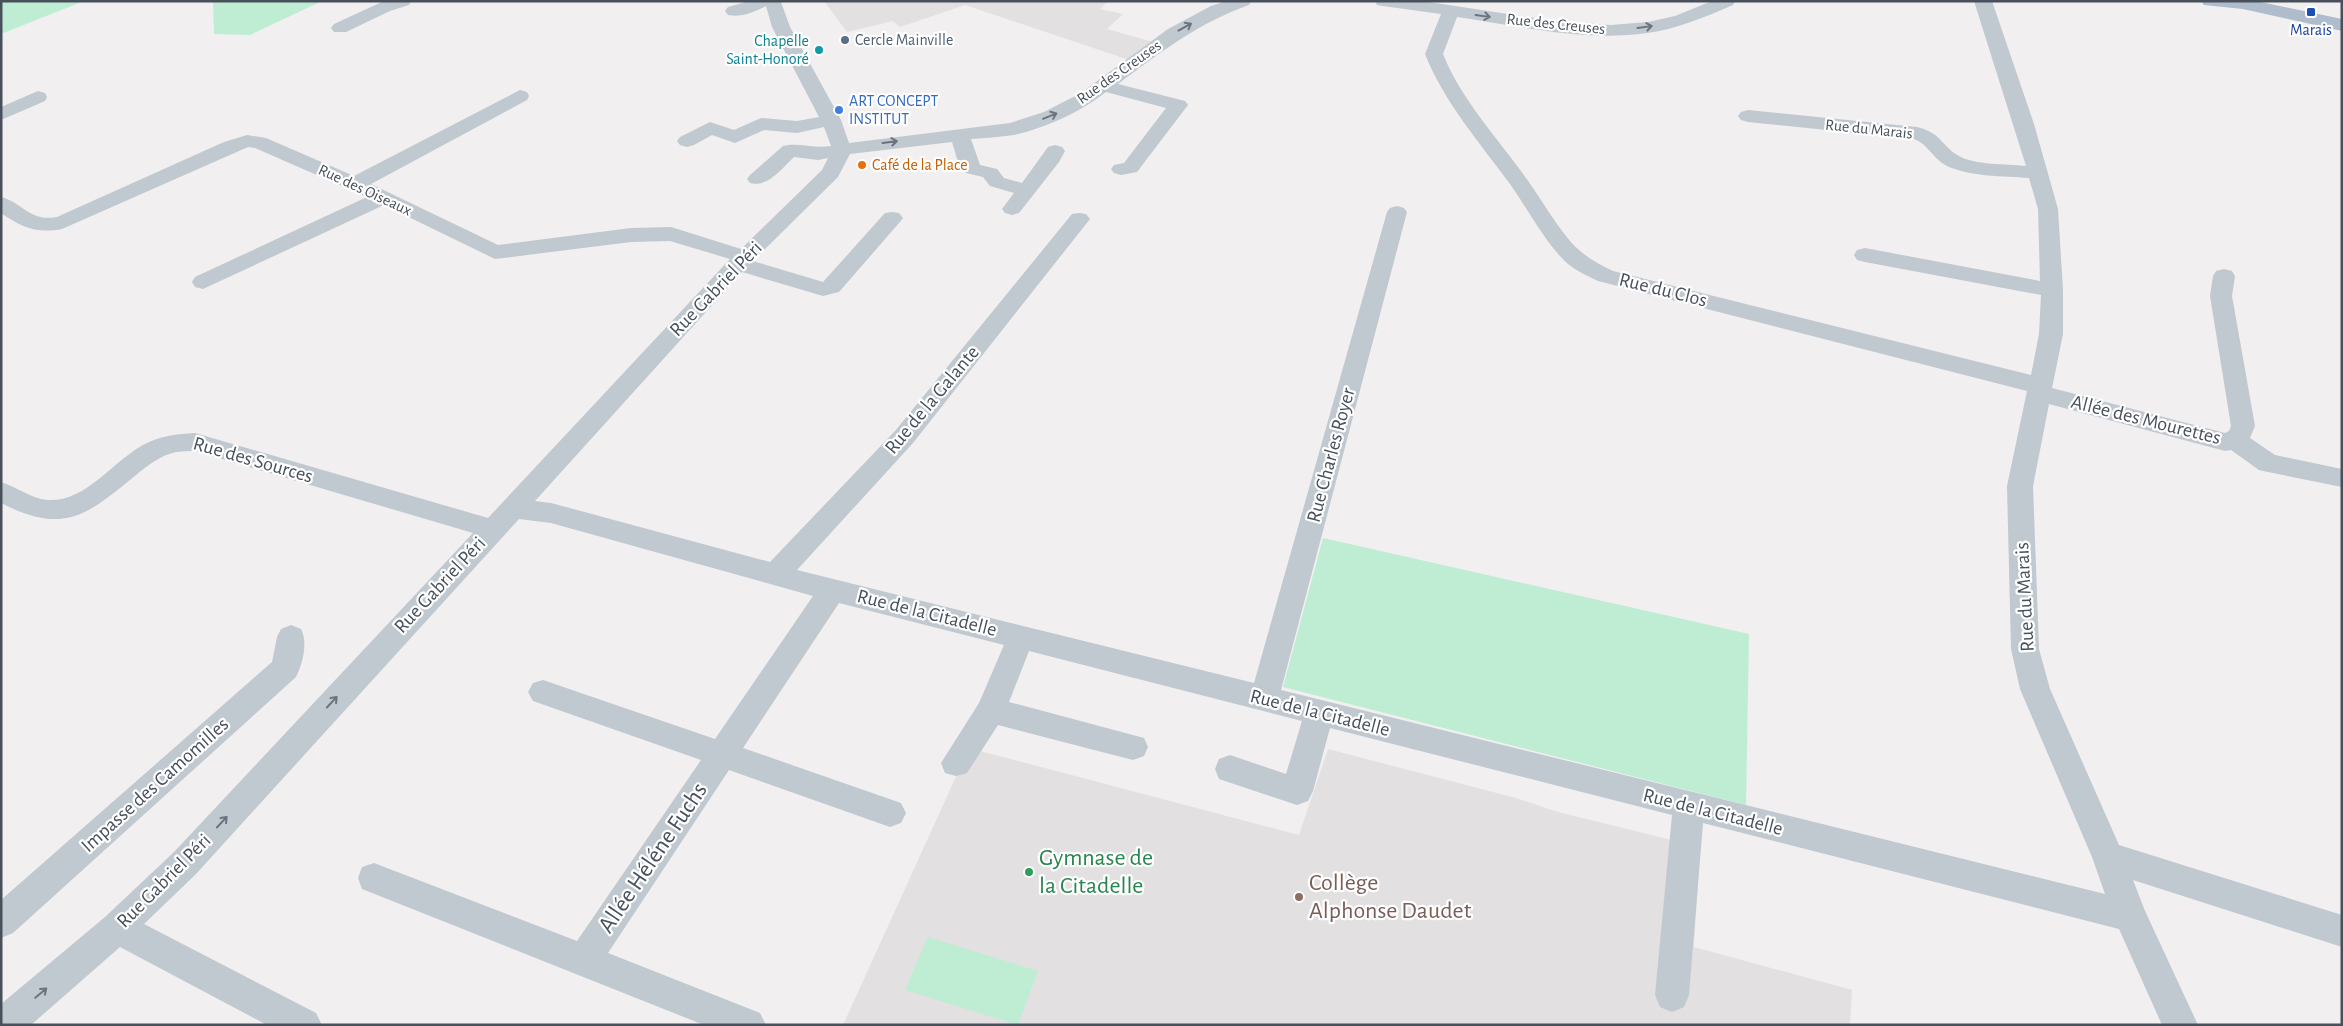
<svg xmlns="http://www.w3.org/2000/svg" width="2343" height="1026" font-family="'Alegreya Sans',sans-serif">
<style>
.education{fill:#e2e0e0}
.green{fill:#beedd4}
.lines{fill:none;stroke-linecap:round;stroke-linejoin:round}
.minor{fill:#c0c8d0;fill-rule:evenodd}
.major{fill:#afbccc;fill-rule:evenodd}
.oneway{stroke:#6b747e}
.transit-dot{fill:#1a4fb4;stroke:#fff;stroke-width:2}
.service-dot{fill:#5c6f8a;stroke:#fff;stroke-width:2}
.culture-dot{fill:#0f9aa8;stroke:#fff;stroke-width:2}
.shop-dot{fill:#3f7fe0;stroke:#fff;stroke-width:2}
.food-dot{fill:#e8710a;stroke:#fff;stroke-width:2}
.leisure-dot{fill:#2e9e5b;stroke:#fff;stroke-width:2}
.education-dot{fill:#8d6e63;stroke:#fff;stroke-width:2}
.labels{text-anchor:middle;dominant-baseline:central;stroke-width:4.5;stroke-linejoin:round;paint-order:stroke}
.far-street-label{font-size:16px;fill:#47505b;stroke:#fff}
.far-transit-label{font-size:16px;fill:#164399;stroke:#fff}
.far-service-label{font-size:16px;fill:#4e5e75;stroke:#fff;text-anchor:start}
.far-culture-label{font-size:16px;fill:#0d838f;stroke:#fff;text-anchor:end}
.far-shop-label{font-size:16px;fill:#366cbe;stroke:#fff;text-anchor:start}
.far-food-label{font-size:16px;fill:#c56008;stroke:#fff;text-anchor:start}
.street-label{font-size:20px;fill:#47505b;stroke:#fff}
.near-street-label{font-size:24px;fill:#47505b;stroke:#fff}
.near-leisure-label{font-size:24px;fill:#27864d;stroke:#fff;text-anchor:start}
.near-education-label{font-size:24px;fill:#785e54;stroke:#fff;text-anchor:start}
</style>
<rect width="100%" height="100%" fill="#f1efef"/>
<g class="education">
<polygon points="824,1 1108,1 1100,9 1123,14 1107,29 1153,42 1129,60 965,5 900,27 893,21 847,32"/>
<polygon points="969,748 1299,835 1328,749 1516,798 1558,812 1700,847 1694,947 1852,990 1850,1025 843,1025"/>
</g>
<g class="green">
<polygon points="1,1 84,1 1,34"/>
<polygon points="213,1 322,1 250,35 214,34"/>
<polygon points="1323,538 1749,634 1746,805 1283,687"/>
<polygon points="928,937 1038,971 1018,1025 905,990"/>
</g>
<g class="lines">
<g class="minor">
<polygon points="384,1 411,1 409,5 390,11 346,32 334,32 331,28 334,24"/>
<path d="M749,1l32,1 9,25 51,93 8,23 161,-20 34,-11 37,-19 87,-64 43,-23 15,-5h25l-2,4c-51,18 -88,47 -131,79l67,17 3,4 -51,67 -16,3 -7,-2 -3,-4 3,-4 10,-2 42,-55 -60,-16c-26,20 -60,36 -92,43 -14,2 -29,3 -43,4l9,26 17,4 7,9 18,5 26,-36 7,-2 7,2 3,4 -6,11 -40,51 -7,2 -7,-2 -3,-4 12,-16 -24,-7 -7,-9 -17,-4 -7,-8 -7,-23 -102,12 -12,23 -85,84 70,21 62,-69 7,-1 7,1 4,5 -4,5 -60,69 -16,4 -81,-24 -207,229 16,2 219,59 125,-131 177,-217 7,-1 7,1 4,5 -4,5 -173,219 -116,127 457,113 133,-471 3,-4 7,-2 7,2 3,4 -126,478 824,204 -13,-37 -72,-168 -9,-40 -4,-163 20,-95 -429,-110c-14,-7 -27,-12 -38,-25 -19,-21 -33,-48 -50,-72 -30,-41 -66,-82 -85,-130l16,-40 -58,-8 -6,-1 -2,-4h47l133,20 56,4 37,-3 27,-6 37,-15h23l-2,4c-28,12 -56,24 -86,28 -63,9 -128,-7 -190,-16l-14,37c19,47 54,83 83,124 14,19 35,56 52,71 11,10 22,16 35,22l418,104 8,-41 2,-39 -176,-33 -8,-2 -3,-5 3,-5 8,-2 175,33 -2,-72 -9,-31c-26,-2 -58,-1 -82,-12 -14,-7 -19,-22 -33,-27l-166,-17 -7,-2 -3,-4 3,-4 7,-2 169,17c26,7 23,18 42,29 15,9 48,8 67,10l-52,-165h18l42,123 24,85 5,81v44l-11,54 173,45 4,-2 2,-5 -21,-130 3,-20 3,-5 8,-2 8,2 3,5 -3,20 23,130 -5,12 25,17 67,14v18l-74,-15 -9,-2 -28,-20 -6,1 -176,-47 -16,82 6,163 11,40 69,156 223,70v32l-209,-67 12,31 53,114h-36l-43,-96 -416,-106 -14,172 -5,12 -12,5 -12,-5 -5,-12 17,-180 -342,-87 -17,63 -5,10 -11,4 -78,-26 -4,-10 4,-10 11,-4 56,19 16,-53 -273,-70 -20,51 135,36 4,9 -4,9 -11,4 -135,-35 -31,48 -11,3 -11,-3 -4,-10 38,-60 25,-58 -165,-42 -96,145 158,55 5,10 -5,10 -11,4 -161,-57 -121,183 152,60 6,12h-62l-342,-136 -4,-11 4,-11 12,-4 203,78 124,-181 -168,-59 -5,-9 5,-9 10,-3 172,59 98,-143 -262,-73 -32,-4 -323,355 -52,50 172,89 6,12h-55l-147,-78 -89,78h-30v-21l104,-87 69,-65 299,-319 -278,-82c-6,0 -13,0 -19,1 -15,3 -29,14 -40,23 -50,41 -72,60 -135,28v-21c16,5 31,17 47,18 38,2 64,-38 95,-55 16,-9 34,-11 52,-12l293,85 242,-259 -60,-18 -39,1 -136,17 -111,-54 -181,84 -8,-2 -3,-5 3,-5 172,-80 -112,-49 -7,-1 -186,82c-25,5 -41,-2 -61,-16v-16c23,6 28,25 56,20l167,-75 23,-7 19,3 88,38 166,-86 7,2 2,4 -2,4 -156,84 127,61 133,-17 40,-1 70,22 81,-79 6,-12 -10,2 -24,-3c-12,11 -26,31 -44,26l-3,-4 3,-4 33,-29c15,-4 31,3 48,0l-7,-19 -27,6 -33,-3 -29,13 -23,-8 -18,10 -7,2 -7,-2 -3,-4 3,-4 30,-15 24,8 27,-12 36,3 22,-4 -47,-90 -6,-21c-12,6 -25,12 -38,9l-3,-4 3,-4z"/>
<polygon points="38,91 45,93 47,97 45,101 1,120 1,107"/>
<path d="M291,625l10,4c7,13 2,34 -5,48l-283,256 -12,5v-38l271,-238 5,-25 4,-8z"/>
</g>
<polygon class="major" points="2201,1 2256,1 2342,19 2342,31 2243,9 2204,5"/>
</g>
<defs><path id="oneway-shaft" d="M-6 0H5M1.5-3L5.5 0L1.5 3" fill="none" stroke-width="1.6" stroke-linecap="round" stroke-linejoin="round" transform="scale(1.25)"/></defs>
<g class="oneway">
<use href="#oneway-shaft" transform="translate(1483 16) rotate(8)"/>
<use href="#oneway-shaft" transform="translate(1185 27) rotate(-29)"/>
<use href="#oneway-shaft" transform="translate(1645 27) rotate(-8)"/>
<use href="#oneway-shaft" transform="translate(1050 116) rotate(-22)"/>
<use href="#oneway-shaft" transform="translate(890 142) rotate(-7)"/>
<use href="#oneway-shaft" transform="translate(332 702) rotate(-47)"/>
<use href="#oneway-shaft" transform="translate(222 822) rotate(-47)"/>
<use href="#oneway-shaft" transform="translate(41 993) rotate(-40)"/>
</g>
<rect class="transit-dot" x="2306" y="7" width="10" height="10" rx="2.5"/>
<circle class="service-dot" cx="845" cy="40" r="5"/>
<circle class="culture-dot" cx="819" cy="50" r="5"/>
<circle class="shop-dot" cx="839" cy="110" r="5"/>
<circle class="food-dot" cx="862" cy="165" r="5"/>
<circle class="leisure-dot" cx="1029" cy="872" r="5"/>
<circle class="education-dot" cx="1299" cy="897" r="5"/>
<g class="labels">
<g class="far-street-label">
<text transform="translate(1556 24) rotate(6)">Rue des Creuses</text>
<text transform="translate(1119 72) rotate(-35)">Rue des Creuses</text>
<text transform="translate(1869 129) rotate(6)">Rue du Marais</text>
<text transform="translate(365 190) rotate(25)">Rue des Oiseaux</text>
</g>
<g class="far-transit-label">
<text x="2311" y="30">Marais</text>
</g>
<g class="far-service-label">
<text x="855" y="40">Cercle Mainville</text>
</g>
<g class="far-culture-label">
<text x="809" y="41">Chapelle<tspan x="809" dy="18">Saint-Honoré</tspan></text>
</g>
<g class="far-shop-label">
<text x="849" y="101">ART CONCEPT<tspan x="849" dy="18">INSTITUT</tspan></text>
</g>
<g class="far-food-label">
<text x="872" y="165">Café de la Place</text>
</g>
<g class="street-label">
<text transform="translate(716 289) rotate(-46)">Rue Gabriel Péri</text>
<text transform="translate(1663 290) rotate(14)">Rue du Clos</text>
<text transform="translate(932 400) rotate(-50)">Rue de la Galante</text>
<text transform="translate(2146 420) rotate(14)">Allée des Mourettes</text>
<text transform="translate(1331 455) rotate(-75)">Rue Charles Royer</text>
<text transform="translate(253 460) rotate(16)">Rue des Sources</text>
<text transform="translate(440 585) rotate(-47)">Rue Gabriel Péri</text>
<text transform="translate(2025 597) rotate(-93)">Rue du Marais</text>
<text transform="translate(927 613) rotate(14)">Rue de la Citadelle</text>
<text transform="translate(1320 713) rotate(14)">Rue de la Citadelle</text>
<text transform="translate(155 785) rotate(-42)">Impasse des Camomilles</text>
<text transform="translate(1713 812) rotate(14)">Rue de la Citadelle</text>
<text transform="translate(164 881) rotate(-45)">Rue Gabriel Péri</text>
</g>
<g class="near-street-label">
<text transform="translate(653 858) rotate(-56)">Allée Héléne Fuchs</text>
</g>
<g class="near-leisure-label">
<text x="1039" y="858">Gymnase de<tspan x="1039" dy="28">la Citadelle</tspan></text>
</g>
<g class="near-education-label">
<text x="1309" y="883">Collège<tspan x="1309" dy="28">Alphonse Daudet</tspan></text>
</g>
</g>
<rect width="2343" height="1026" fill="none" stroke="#47505b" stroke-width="5"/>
</svg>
